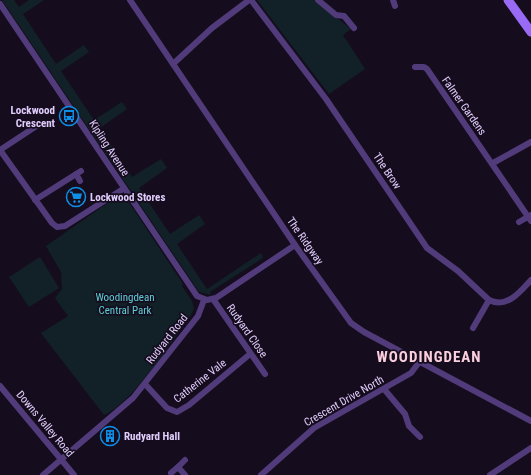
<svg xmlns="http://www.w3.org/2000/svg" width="531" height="475" font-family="'Roboto Condensed',sans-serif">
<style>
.green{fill:#112127}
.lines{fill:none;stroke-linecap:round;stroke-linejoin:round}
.minor{stroke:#513b7a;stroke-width:6}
.secondary{stroke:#986af6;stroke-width:9}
.labels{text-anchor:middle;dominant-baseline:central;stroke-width:3.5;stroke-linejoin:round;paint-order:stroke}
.street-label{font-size:11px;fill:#e1cdfc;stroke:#150d1e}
.poi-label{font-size:11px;font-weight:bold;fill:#e1cdfc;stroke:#150d1e;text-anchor:start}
.park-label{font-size:11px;fill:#5ed0d7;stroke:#150d1e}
.district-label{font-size:15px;font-weight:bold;letter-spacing:1px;fill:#fccfde;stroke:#150d1e}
</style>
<rect width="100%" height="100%" fill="#150d1e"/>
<g class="green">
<polygon points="2,0 14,0 19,7 29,0 44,0 23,14 56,64 84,45 89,52 61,71 94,120 122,102 127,109 100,128 132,177 161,159 167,168 139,188 170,234 199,215 205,224 177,244 207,289 261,253 263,258 210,292 211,295 199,292"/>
<polygon points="257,0 314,0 351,29 343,35 365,69 329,94"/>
<path d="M120,197l8,4 55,83 -1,2 10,15 2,8 -6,11c-19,25 -57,84 -84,95l-63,-82 27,-17 -13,-18 7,-9 -1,-17 -15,-26 69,-48z"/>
<polygon points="40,257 59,288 29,307 9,277"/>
</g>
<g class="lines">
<g class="minor">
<polyline points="130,0 295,245 351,323 364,332 531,421"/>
<path d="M251,0l75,99 101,149 31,23 31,29c18,9 31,-8 42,-20"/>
<polyline points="318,0 336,15 344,16 354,28"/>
<polyline points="393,0 395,6"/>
<polyline points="0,4 197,296 207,300 216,298 295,245"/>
<polyline points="173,64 212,28 249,0"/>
<polyline points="415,67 424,67 427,69 531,221"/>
<polyline points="0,150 52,223 57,227 65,226 123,189"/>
<polyline points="0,150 41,123"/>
<polyline points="493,163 531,142"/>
<polyline points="76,174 80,181"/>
<polyline points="35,200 81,171"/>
<polyline points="519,222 531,215"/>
<polyline points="213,299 265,374"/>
<polyline points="473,328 489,300"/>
<polyline points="145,384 167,408 177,412 189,405 250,354"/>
<polyline points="0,386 74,475"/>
<polyline points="384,389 405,414 409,426 420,437"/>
<polyline points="178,467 185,460"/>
<polyline points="171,473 178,467 185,475"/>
<polyline points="43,475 133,398 198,316 204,300"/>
<polyline points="261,475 314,428 411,373 420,361"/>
<polyline points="490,475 531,448"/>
</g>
<polyline class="secondary" points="508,0 531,32"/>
</g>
<defs>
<g id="bus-ring" transform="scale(1)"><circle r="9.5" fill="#150d1e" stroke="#0e8fe7" stroke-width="1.5"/><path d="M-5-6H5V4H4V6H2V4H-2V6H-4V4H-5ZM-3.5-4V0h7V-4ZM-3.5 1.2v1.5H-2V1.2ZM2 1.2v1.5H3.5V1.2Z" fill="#0e8fe7"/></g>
<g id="supermarket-ring" transform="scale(1)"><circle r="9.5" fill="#150d1e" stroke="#0e8fe7" stroke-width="1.5"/><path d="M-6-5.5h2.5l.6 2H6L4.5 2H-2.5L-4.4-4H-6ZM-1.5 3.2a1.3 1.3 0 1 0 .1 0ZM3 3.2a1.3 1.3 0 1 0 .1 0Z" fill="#0e8fe7"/></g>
<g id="building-ring" transform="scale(1)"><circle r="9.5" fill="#150d1e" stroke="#0e8fe7" stroke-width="1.5"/><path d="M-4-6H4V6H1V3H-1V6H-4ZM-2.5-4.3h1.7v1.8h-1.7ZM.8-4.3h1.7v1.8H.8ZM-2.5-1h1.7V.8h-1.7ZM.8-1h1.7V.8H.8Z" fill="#0e8fe7"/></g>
</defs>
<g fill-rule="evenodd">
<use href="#bus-ring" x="69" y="116"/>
<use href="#supermarket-ring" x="76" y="197"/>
<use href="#building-ring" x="110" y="436"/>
</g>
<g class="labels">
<g class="street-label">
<text transform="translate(464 106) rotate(55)">Falmer Gardens</text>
<text transform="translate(109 148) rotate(57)">Kipling Avenue</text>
<text transform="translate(387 171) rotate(56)">The Brow</text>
<text transform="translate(305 241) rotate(55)">The Ridgway</text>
<text transform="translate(247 331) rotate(55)">Rudyard Close</text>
<text transform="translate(167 339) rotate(-52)">Rudyard Road</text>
<text transform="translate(200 381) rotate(-38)">Catherine Vale</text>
<text transform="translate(344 401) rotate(-30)">Crescent Drive North</text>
<text transform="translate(45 424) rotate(50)">Downs Valley Road</text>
</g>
<g class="poi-label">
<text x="55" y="110" text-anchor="end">Lockwood<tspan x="55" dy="13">Crescent</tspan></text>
<text x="90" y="197">Lockwood Stores</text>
<text x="124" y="436">Rudyard Hall</text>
</g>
<g class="park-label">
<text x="125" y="297">Woodingdean<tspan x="125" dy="13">Central Park</tspan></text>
</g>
<g class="district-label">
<text x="429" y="357">WOODINGDEAN</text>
</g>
</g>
</svg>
